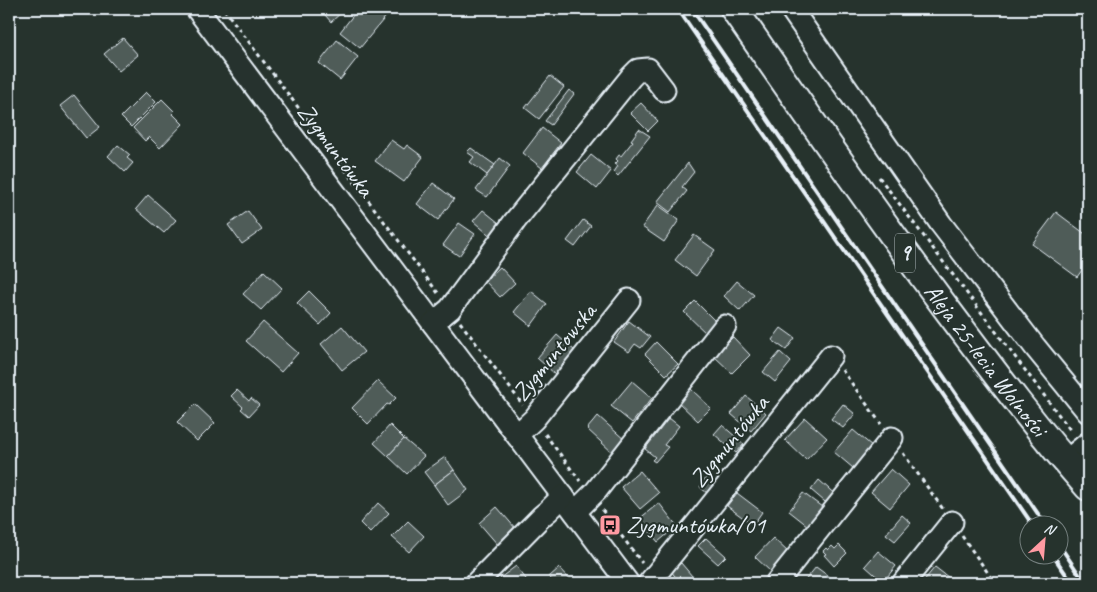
<svg xmlns="http://www.w3.org/2000/svg" width="1097" height="592" font-family="Caveat,sans-serif">
<style>
.building{fill:#505c59;stroke:#e8f1f8}
.lines{fill:none;stroke-linecap:round;stroke-linejoin:round}
.minor-casing{stroke:#e8f1f8;stroke-width:25}
.major-casing{stroke:#e8f1f8;stroke-width:30}
.path{stroke:#e8f1f8;stroke-width:3;stroke-dasharray:4 4;stroke-linecap:butt}
.minor{stroke:#26332d;stroke-width:21}
.major{stroke:#26332d;stroke-width:26}
.rail{stroke:#e8f1f8;stroke-width:4}
.labels{text-anchor:middle;dominant-baseline:central;stroke-width:4;stroke-linejoin:round;paint-order:stroke}
.shield{fill:#26332d;stroke:#aeb8bb;stroke-width:1}
.shield-label{font-size:22px;font-weight:bold;fill:#e8f1f8}
.street-label{font-size:24px;fill:#e8f1f8;stroke:#26332d}
.poi-label{font-size:24px;fill:#e8f1f8;stroke:#26332d;text-anchor:start}
</style>
<rect width="100%" height="100%" fill="#26332d"/>
<filter id="ink" filterUnits="userSpaceOnUse"><feTurbulence type="fractalNoise" baseFrequency=".02" numOctaves="2"/><feDisplacementMap in="SourceGraphic" scale="10" xChannelSelector="R" yChannelSelector="G"/><feConvolveMatrix kernelMatrix="1 2 1 2 8 2 1 2 1" color-interpolation-filters="sRGB"/></filter>
<g filter="url(#ink)">
<g class="building">
<polygon points="320,9 339,9 342,12 331,22"/>
<polygon points="358,9 392,9 360,48 340,32"/>
<polygon points="123,38 138,55 119,71 104,54"/>
<polygon points="337,40 358,57 340,80 319,63"/>
<polygon points="550,76 564,87 539,119 525,108"/>
<polygon points="569,90 574,94 551,125 545,121"/>
<polygon points="146,92 156,102 131,127 121,117"/>
<polygon points="74,95 100,127 86,138 60,106"/>
<polygon points="162,99 174,111 172,113 183,124 160,148 149,137 145,141 133,128"/>
<polygon points="641,103 658,121 648,131 630,113"/>
<polygon points="542,128 561,143 542,168 523,153"/>
<polygon points="639,129 650,136 618,176 614,172 618,166 615,164 618,161 616,159 619,155 621,156 633,141 631,140"/>
<polygon points="391,140 404,149 407,145 423,157 404,182 375,161"/>
<polygon points="118,145 130,155 127,158 133,163 125,172 108,156"/>
<polygon points="471,148 495,165 487,175 470,162 474,157 467,152"/>
<polygon points="591,155 611,171 597,189 577,172"/>
<polygon points="500,158 510,166 487,197 476,190"/>
<polygon points="688,163 694,172 682,187 687,191 670,212 657,202"/>
<polygon points="433,183 454,199 438,220 417,204"/>
<polygon points="148,195 176,220 164,233 136,209"/>
<polygon points="658,205 679,220 664,242 642,227"/>
<polygon points="483,210 504,227 494,239 473,221"/>
<polygon points="248,211 262,230 242,244 228,225"/>
<polygon points="1056,212 1088,236 1088,262 1077,277 1032,244"/>
<polygon points="583,220 591,226 575,247 567,241"/>
<polygon points="459,223 475,234 459,256 443,245"/>
<polygon points="694,235 715,250 696,276 675,260"/>
<polygon points="500,267 515,283 500,297 485,281"/>
<polygon points="264,271 282,288 261,310 243,294"/>
<polygon points="737,281 754,295 740,311 724,296"/>
<polygon points="309,291 331,313 320,325 297,303"/>
<polygon points="531,291 547,304 531,326 514,312"/>
<polygon points="695,301 719,325 709,336 684,312"/>
<polygon points="629,321 650,337 641,348 635,344 629,352 614,342"/>
<polygon points="263,322 298,353 281,372 246,341"/>
<polygon points="342,326 364,352 342,370 321,344"/>
<polygon points="781,328 795,338 786,350 772,340"/>
<polygon points="557,335 575,351 555,374 537,358"/>
<polygon points="733,337 750,355 732,373 714,356"/>
<polygon points="656,342 678,364 666,375 645,354"/>
<polygon points="780,352 791,362 775,382 763,372"/>
<polygon points="378,381 396,398 389,405 387,404 368,424 352,408"/>
<polygon points="632,381 652,398 632,423 611,406"/>
<polygon points="691,389 711,408 698,421 678,402"/>
<polygon points="237,390 249,401 251,398 259,405 249,416 241,409 243,407 231,396"/>
<polygon points="746,396 766,413 751,431 731,414"/>
<polygon points="195,404 215,423 197,441 177,422"/>
<polygon points="843,404 855,414 843,428 831,419"/>
<polygon points="598,416 626,441 614,454 587,429"/>
<polygon points="669,418 679,426 664,445 668,447 655,462 652,460 655,457 645,449"/>
<polygon points="805,418 827,438 806,460 785,440"/>
<polygon points="390,425 404,439 388,456 374,443"/>
<polygon points="722,425 744,444 736,453 714,434"/>
<polygon points="853,430 872,446 853,468 834,452"/>
<polygon points="404,439 424,456 407,474 388,456"/>
<polygon points="445,457 454,470 434,485 424,472"/>
<polygon points="891,469 909,485 890,508 871,492"/>
<polygon points="454,470 468,490 448,505 434,485"/>
<polygon points="640,471 659,493 640,509 621,487"/>
<polygon points="706,478 715,484 708,494 700,487"/>
<polygon points="819,480 839,498 831,507 811,490"/>
<polygon points="737,493 762,512 753,525 727,506"/>
<polygon points="803,493 822,507 808,526 789,511"/>
<polygon points="378,503 389,513 370,533 360,523"/>
<polygon points="659,503 677,526 658,542 639,519"/>
<polygon points="497,507 516,529 498,545 479,523"/>
<polygon points="902,515 911,523 895,541 886,534"/>
<polygon points="408,521 424,536 409,552 392,537"/>
<polygon points="706,538 726,556 718,564 698,546"/>
<polygon points="773,538 789,553 771,572 755,557"/>
<polygon points="839,545 847,553 834,566 824,555 826,554 823,551 826,548 828,550 832,546 835,549"/>
<polygon points="878,551 896,566 883,582 865,566"/>
<polygon points="681,563 698,583 680,583 671,571"/>
<polygon points="516,566 529,583 504,583 500,578"/>
<polygon points="816,567 835,581 833,583 803,583"/>
<polygon points="935,567 953,581 951,583 922,583"/>
<polygon points="559,568 573,583 555,583 549,577"/>
<polygon points="741,577 746,583 734,583"/>
</g>
<g class="lines">
<g class="minor-casing">
<g id="minor">
<polyline points="197,9 628,583"/>
<polyline points="791,9 941,224 1035,347 1088,412"/>
<polyline points="433,323 450,309 515,221 631,77 638,70 648,69 664,90"/>
<polyline points="517,435 534,419 629,300"/>
<polyline points="1065,462 1088,443"/>
<polyline points="575,512 596,491 725,326"/>
<polyline points="476,583 542,516 548,511 563,496"/>
<polyline points="649,583 831,356"/>
<polyline points="776,583 892,438"/>
<polyline points="903,583 952,522"/>
</g>
</g>
<g class="major-casing">
<g id="major">
<path id="s1" d="M734,9c70,102 141,204 215,303 45,60 90,120 139,175"/>
</g>
</g>
<g class="path">
<polyline points="224,9 438,293"/>
<polyline points="879,177 1071,431"/>
<polyline points="460,322 523,405"/>
<polyline points="842,370 881,424"/>
<polyline points="545,434 580,481"/>
<polyline points="903,453 943,509"/>
<polyline points="602,510 642,563"/>
<polyline points="962,536 995,583"/>
</g>
<use href="#minor" class="minor"/>
<use href="#major" class="major"/>
<g class="rail">
<polyline points="678,9 1032,524"/>
<polyline points="692,9 1045,524"/>
<polyline points="1060,546 1085,583"/>
<polyline points="1052,554 1072,583"/>
</g>
</g>
</g>
<defs>
<g id="bus-square" transform="scale(1.125)"><rect x="-9" y="-9" width="18" height="18" rx="4" fill="#ff9aa2" stroke="#26332d"/><path d="M-5-6H5V4H4V6H2V4H-2V6H-4V4H-5ZM-3.5-4V0h7V-4ZM-3.5 1.2v1.5H-2V1.2ZM2 1.2v1.5H3.5V1.2Z" fill="#111"/></g>
</defs>
<g fill-rule="evenodd">
<use href="#bus-square" x="610" y="525"/>
</g>
<g class="labels">
<rect class="shield" x="895" y="233.5" width="20" height="39" rx="4"/>
<g class="shield-label">
<text x="905" y="253">9</text>
</g>
<g class="street-label">
<text transform="translate(336 150) rotate(53)">Zygmuntówka</text>
<text transform="translate(554 352) rotate(-51)">Zygmuntowska</text>
<text stroke="none"><textPath href="#s1" startOffset="432">Aleja 25-lecia Wolności</textPath></text>
<text transform="translate(729 441) rotate(-51)">Zygmuntówka</text>
</g>
<g class="poi-label">
<text x="626" y="525">Zygmuntówka/01</text>
</g>
</g>
<rect width="1097" height="592" fill="none" stroke="#26332d" stroke-width="30"/>
<rect x="15" y="15" width="1067" height="562" fill="none" stroke="#e8f1f8" stroke-width="2" filter="url(#ink)"/>
<g transform="translate(1044 540) rotate(26)"><circle r="24" fill="#26332d" stroke="#747f7e"/>
<path d="M0-4L9 19L0 12L-9 19Z" fill="#ff9aa2"/>
<text y="-8" font-size="14" font-weight="bold" text-anchor="middle" fill="#e8f1f8">N</text>
</g>
</svg>
